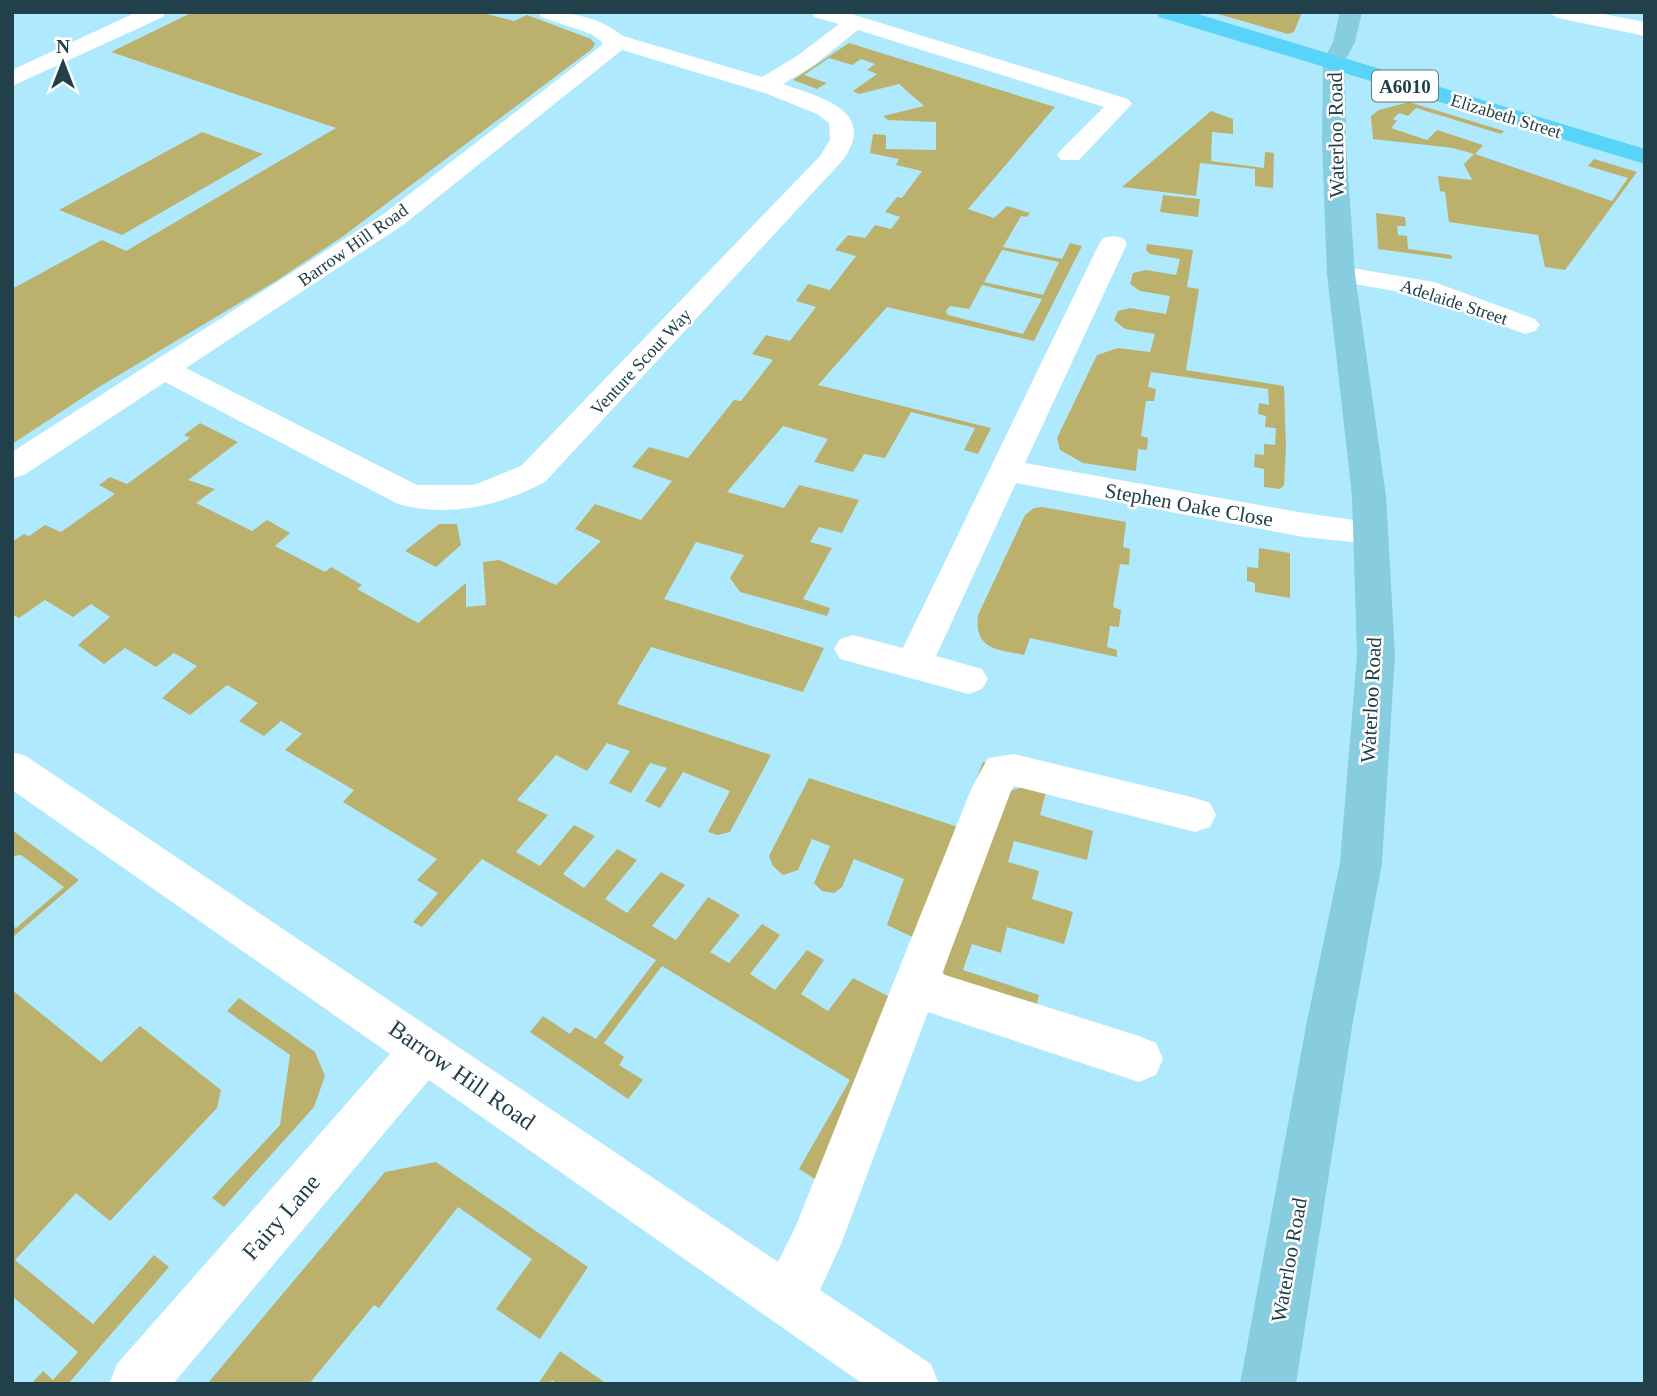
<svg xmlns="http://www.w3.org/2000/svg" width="1657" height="1396" font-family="'Times New Roman',serif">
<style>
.green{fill:#bcb16c;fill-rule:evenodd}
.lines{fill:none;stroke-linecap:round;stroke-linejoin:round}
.minor{fill:#fff;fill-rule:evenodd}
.major{fill:#88cce0;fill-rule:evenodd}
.highway{fill:#58d4f9;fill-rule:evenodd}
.labels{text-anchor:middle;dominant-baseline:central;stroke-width:5;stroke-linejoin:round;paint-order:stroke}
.far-street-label{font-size:18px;fill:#21404a;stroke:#fff}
.shield{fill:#fff;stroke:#647980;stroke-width:2}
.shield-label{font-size:19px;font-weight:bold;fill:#21404a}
.street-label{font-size:21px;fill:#21404a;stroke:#fff}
.near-street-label{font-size:24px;fill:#21404a;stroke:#fff}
</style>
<rect width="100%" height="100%" fill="#aee9fd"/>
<g class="green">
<polygon points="193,12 479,12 514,21 527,15 591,39 595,44 592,49 342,237 276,281 99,387 12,444 12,289 102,240 126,251 336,128 111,52"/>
<polygon points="1211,12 1302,12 1294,32 1288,34"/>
<path d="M849,43l206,64 -87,102 26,9 13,-12 23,7 -3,4 -6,-1 -18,31 59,12 8,-16 12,3 -48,95 -147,-34 -69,78 173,43 -13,26 -14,-4 11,-22 -64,-16 -26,46 -21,-4 -11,18 -39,-10 14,-23 -45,-13 -56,66 57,16 15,-23 60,15 -17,33 -23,-6 -9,15 22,6 -29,51 27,9 -3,8 -87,-24 -10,-14 14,-23 -48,-13 -32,57 160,49 -21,44 -152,-45 -34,57 154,51 -41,77 -12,3 -10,-3 22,-41 -47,-19 -23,36 -15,-7 22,-33 -17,-5 -19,30 -22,-10 21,-32 -23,-8 -20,28 -31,-16 -39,45 31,15 -32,37 24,14 34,-41 21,11 -32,38 21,14 33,-39 20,11 -32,39 22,14 34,-41 24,13 -33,41 24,14 32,-43 32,18 -30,37 19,11 33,-39 18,11 -30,39 25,16 32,-40 17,10 -23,34 27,17 25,-33 39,20 -74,183 -19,-12 51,-89 -188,-114 -58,77 20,14 -5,8 24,15 -15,19 -98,-67 13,-16 27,18 5,-7 21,12 60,-79 -174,-101 -60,68 -9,-5 25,-29 -21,-13 20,-21 -94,-57 11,-12 -69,-40 17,-16 -21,-13 -17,15 -25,-15 19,-18 -31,-18 -37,30 -28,-17 35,-32 -23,-13 -18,14 -31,-19 -21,16 -26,-19 32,-28 -19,-13 -18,13 -28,-17 -26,18 -7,-4v-72l12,-8 5,2 16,-11 16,7 54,-38 -16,-9 11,-8 17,7 63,-46 -6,-3 16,-12 38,19 -50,38 27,9 -19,14 56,28 15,-11 23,13 -15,13 50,26 6,-5 31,18 -5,4 61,34 48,-40v24l20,-2 -3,-43 16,-2 57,25 45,-44 -26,-12 20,-25 46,16 31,-39 -40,-14 17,-20 39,11 46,-58 7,1 32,-41 -21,-6 14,-19 24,6 26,-34 -20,-6 12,-17 22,6 26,-34 -21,-6 13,-15 17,3 10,-13 16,4 9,-12 -15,-5 12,-15 5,1 20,-27 -26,-6 3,-6 -29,-6 3,-19 13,1v14l50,1v-28l-48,-2 -5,-4 41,-10 -25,-22 -40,10 -6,-3 24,-17 -10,-4 8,-6 -14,-5 -9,6 -23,-7 -25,17 23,8 -10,6 -24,-9zM1002,250l57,12 -16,33 -59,-13zM982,285l60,14 -19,35 -75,-19 -2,-4 4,-5 19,3z"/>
<polygon points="1409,102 1504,131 1501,134 1416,108 1408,116 1399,113 1393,119 1397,121 1391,128 1427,140 1437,130 1483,145 1475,154 1612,201 1628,178 1588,166 1594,159 1637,172 1565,270 1545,267 1538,235 1449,222 1445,192 1440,191 1438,176 1472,180 1464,164 1474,154 1453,148 1373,139 1371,116 1379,110"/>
<polygon points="1211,111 1233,119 1233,134 1212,132 1211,161 1264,168 1265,152 1274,153 1273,188 1255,186 1255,169 1200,163 1196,196 1122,187"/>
<polygon points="202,132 263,154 122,235 59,210"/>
<polygon points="1163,195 1200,199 1198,217 1160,212"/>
<polygon points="1376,213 1405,217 1406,226 1397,226 1398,235 1407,236 1408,249 1451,255 1452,259 1378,249"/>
<polygon points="1147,244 1193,250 1187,287 1199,289 1186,370 1284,386 1286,447 1284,485 1280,489 1264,487 1264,469 1254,467 1255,454 1264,455 1264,444 1275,445 1276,428 1265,427 1266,416 1258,414 1259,403 1269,405 1268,389 1151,372 1148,387 1156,389 1154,401 1146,401 1141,436 1148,438 1147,450 1138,449 1136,471 1083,463 1060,450 1057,438 1097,355 1118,348 1150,352 1155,334 1125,329 1114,320 1118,311 1130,308 1166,314 1170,296 1140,291 1130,284 1133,273 1146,270 1176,275 1180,259 1150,254 1146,250"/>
<path d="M1042,507l84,15 -3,25 7,2 -1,16 -9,-1 -7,43 8,3 -2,17 -9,-1 -3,21 10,3v7l-87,-19 -6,17c-27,-6 -50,-5 -46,-40l47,-100 9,-7z"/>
<polygon points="439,524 457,524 461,545 436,567 405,551"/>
<polygon points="1259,548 1290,553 1290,598 1255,592 1255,583 1247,581 1247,567 1258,568"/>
<polygon points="983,762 988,764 921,941 887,925 904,879 854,859 842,887 834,893 822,891 814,883 830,846 812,839 798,870 783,875 773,866 769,856 809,778 958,827"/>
<polygon points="1023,787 1046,792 1040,815 1093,831 1087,860 1014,841 1008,862 1039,871 1032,899 1073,912 1064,944 1007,927 1001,953 972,944 963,970 1039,995 1034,1016 952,993 939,961 999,794"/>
<polygon points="12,830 79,880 12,938 12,926 16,928 64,887 21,855 12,856"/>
<polygon points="12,990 101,1062 140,1026 221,1090 217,1108 110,1221 76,1193 15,1260 93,1324 154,1255 169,1267 68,1384 31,1384 43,1371 53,1380 78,1352 12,1296"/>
<polygon points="239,998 315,1052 325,1076 314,1107 224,1207 212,1198 280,1125 290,1055 227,1011"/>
<polygon points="436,1162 588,1267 540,1339 496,1309 532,1259 458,1207 379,1308 374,1305 309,1384 207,1384 385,1172"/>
<polygon points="560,1351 607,1384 557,1384 552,1380 550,1384 538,1384"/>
</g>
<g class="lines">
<g class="minor">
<polygon points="137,12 166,12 163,17 12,86 12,70"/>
<path d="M538,12c31,0 60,4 85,24l139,41 35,-21 42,-32 -25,-7 -3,-5h34l283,87 4,5 -53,56h-18l-4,-5 4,-5 43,-43 -246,-77 -45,36 -30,18c39,14 96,27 59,77l-297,321c-45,24 -97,36 -147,22l-233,-122 -141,93 -12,3v-26l373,-239 217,-168v-3l-11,-8 -50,-17zM622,50l143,43 52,21 12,9 1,17 -10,16 -299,310 -47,19h-57l-231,-117 217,-143z"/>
<polygon points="1547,12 1593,12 1645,22 1645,36 1558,18"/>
<polygon points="1113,236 1123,238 1127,244 1025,463 1304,513 1383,524 1388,532 1383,540 1371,544 1304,537 1016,483 936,656 982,669 988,679 982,689 969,694 840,659 834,649 840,639 853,635 903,648 1099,244 1103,238"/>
<polygon points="1341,266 1434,282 1535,319 1540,325 1535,331 1525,334 1418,295 1331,280 1327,274 1331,268"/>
<polygon points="12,752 26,756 778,1262 795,1228 972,787 988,758 1014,754 1195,798 1210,803 1216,815 1210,827 1195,832 1014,786 1011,791 942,974 1139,1036 1156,1043 1163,1059 1156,1075 1139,1082 928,1012 841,1244 820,1290 931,1364 939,1384 863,1384 429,1080 173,1384 109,1384 117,1364 390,1054 12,790"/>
</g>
<polygon class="major" points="1340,12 1362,12 1355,42 1345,61 1346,143 1355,274 1386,496 1395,655 1382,863 1353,1021 1296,1384 1240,1384 1307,1021 1340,863 1357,655 1352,496 1327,274 1322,143 1323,61 1333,42"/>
<polygon class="highway" points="1156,12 1191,12 1645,149 1645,164 1159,17"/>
</g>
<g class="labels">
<g class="far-street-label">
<text transform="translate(1506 116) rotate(17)">Elizabeth Street</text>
<text transform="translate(353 245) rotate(-35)">Barrow Hill Road</text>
<text transform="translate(1454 302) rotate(18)">Adelaide Street</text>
<text transform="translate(641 362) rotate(-47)">Venture Scout Way</text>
</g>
<rect class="shield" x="1372" y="70.5" width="66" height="31" rx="5"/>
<g class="shield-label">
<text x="1405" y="86">A6010</text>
</g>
<g class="street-label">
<text transform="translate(1336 135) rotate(-91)">Waterloo Road</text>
<text transform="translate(1189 505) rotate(10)">Stephen Oake Close</text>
<text transform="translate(1371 700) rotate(-87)">Waterloo Road</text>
<text transform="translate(1289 1260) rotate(-80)">Waterloo Road</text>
</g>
<g class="near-street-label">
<text transform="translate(462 1075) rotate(35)">Barrow Hill Road</text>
<text transform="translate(281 1217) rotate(-49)">Fairy Lane</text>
</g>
</g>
<rect width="1657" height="1396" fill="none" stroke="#21404a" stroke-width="28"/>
<g transform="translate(63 63)" stroke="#ffffff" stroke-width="5" paint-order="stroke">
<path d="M0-5L12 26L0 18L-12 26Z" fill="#21404a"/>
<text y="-10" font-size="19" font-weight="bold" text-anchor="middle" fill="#21404a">N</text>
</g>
</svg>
